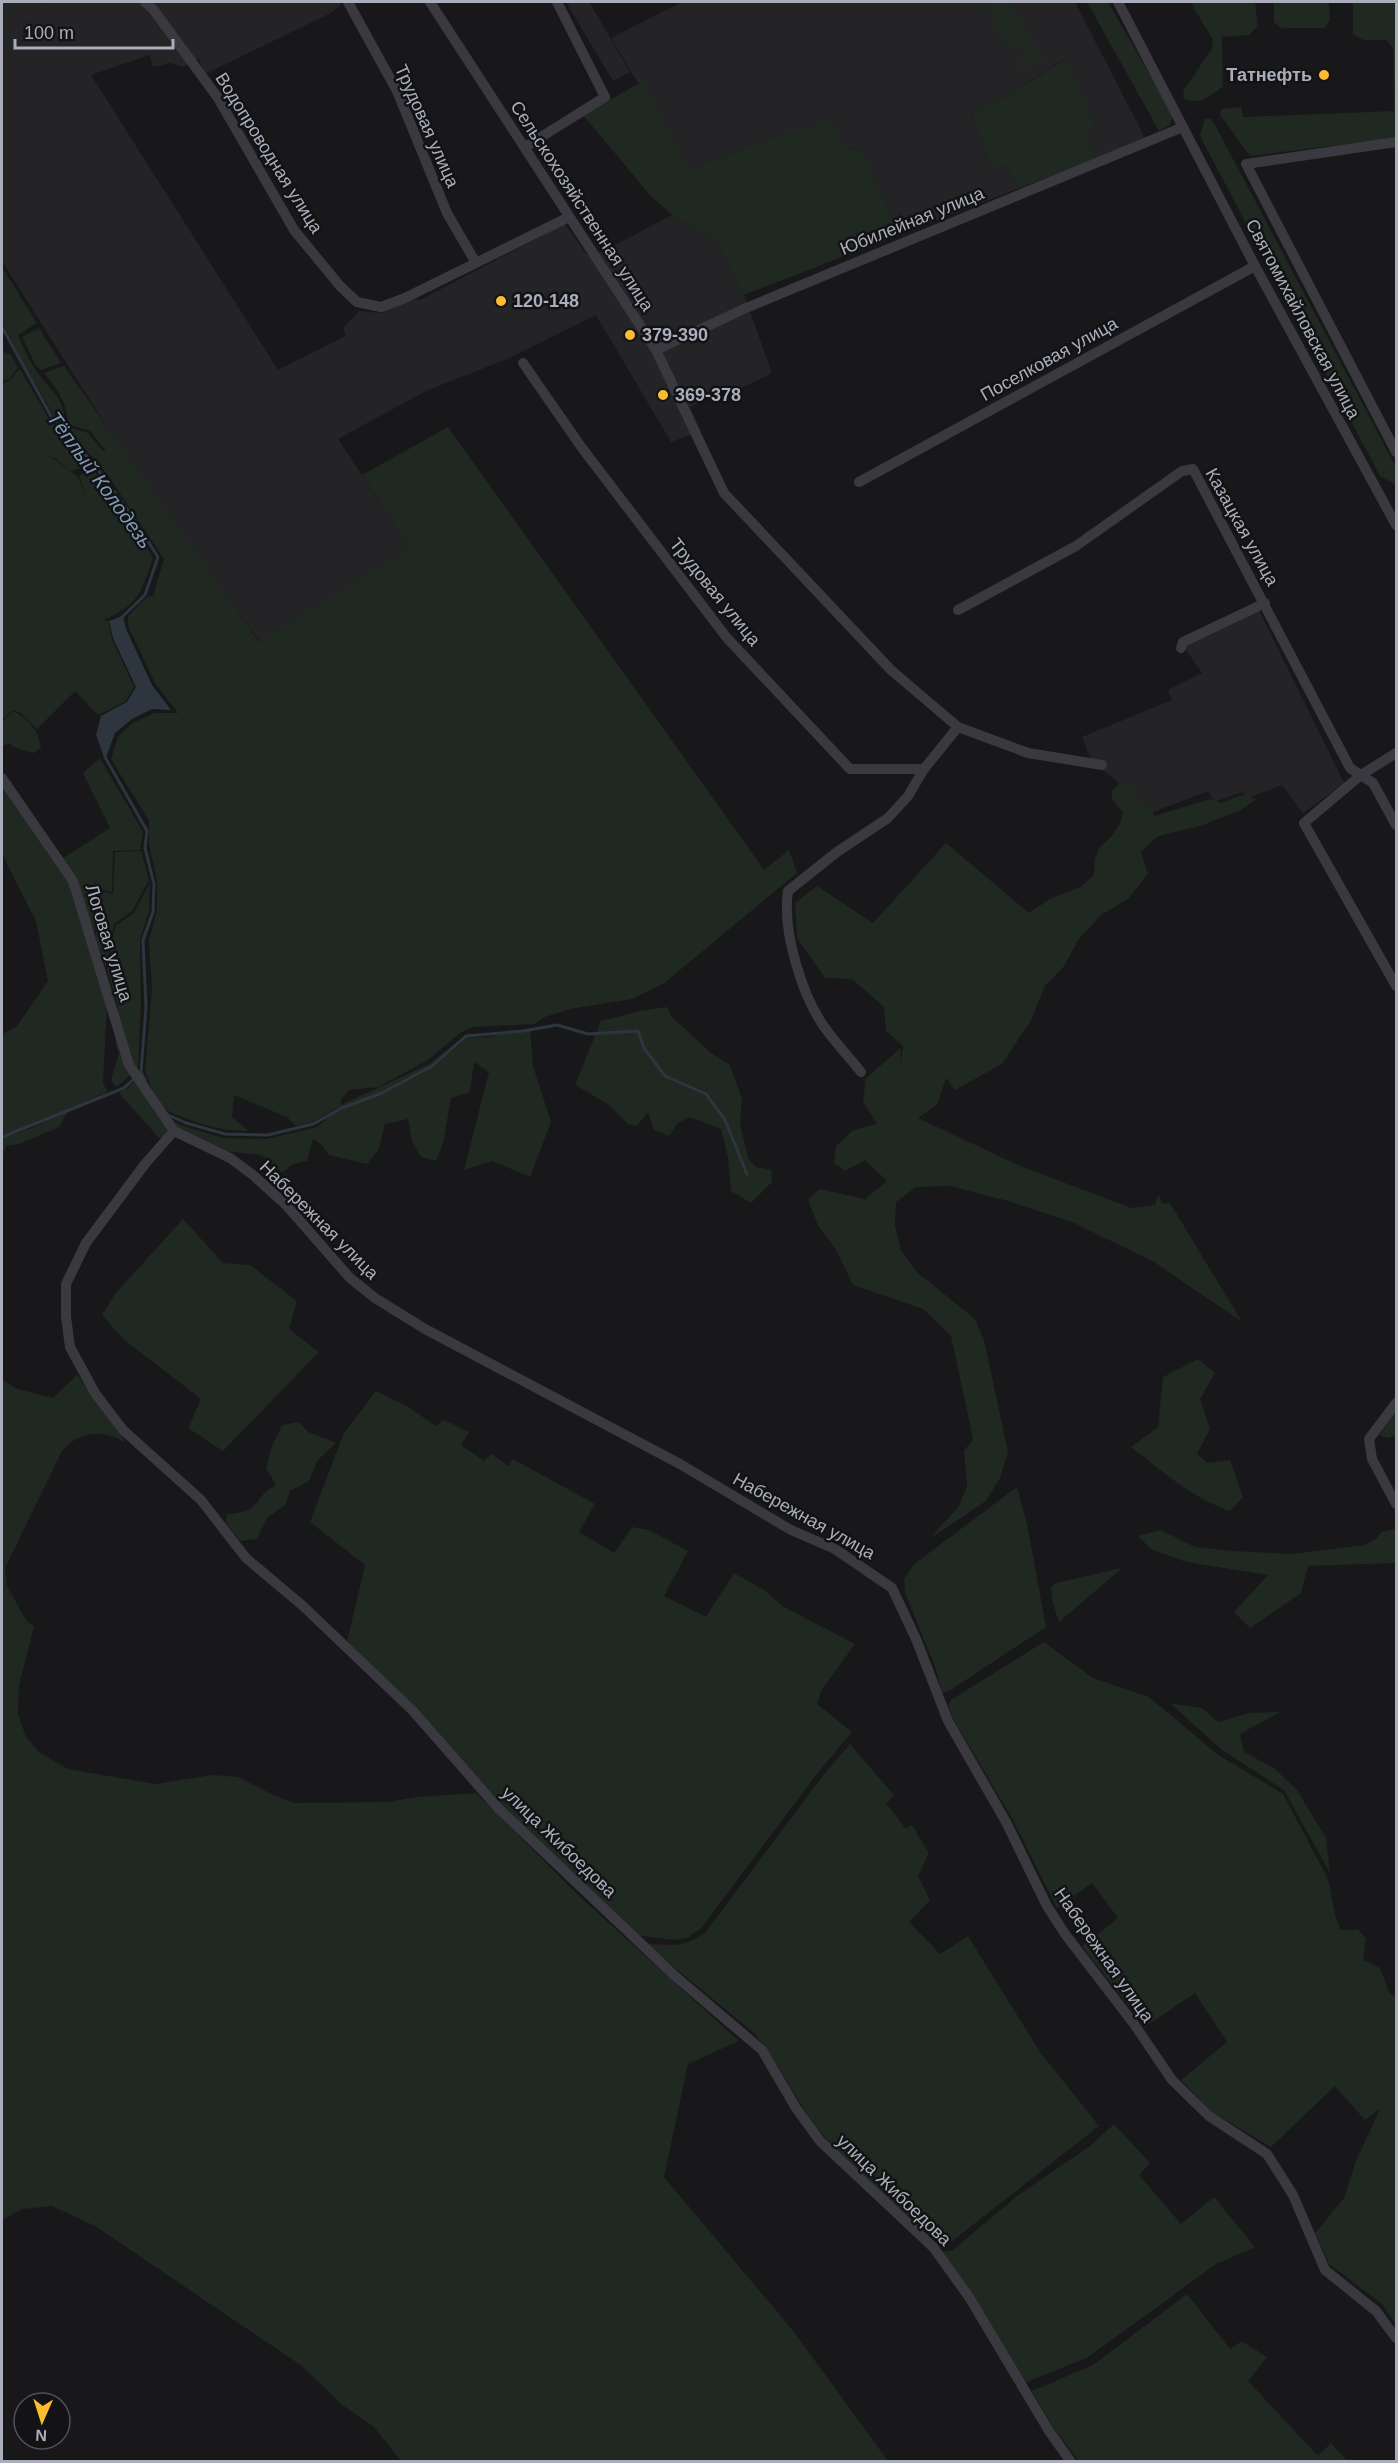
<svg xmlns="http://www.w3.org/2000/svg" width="1398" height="2463" font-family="Helvetica,sans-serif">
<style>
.built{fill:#242427}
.green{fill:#1f2821}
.water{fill:#2d363f}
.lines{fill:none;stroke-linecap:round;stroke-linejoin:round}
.stream{stroke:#2d363f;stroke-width:3}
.minor{stroke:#39393f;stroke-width:10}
.poi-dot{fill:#fbbd2f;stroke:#131315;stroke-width:2}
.labels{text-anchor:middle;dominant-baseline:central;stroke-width:5;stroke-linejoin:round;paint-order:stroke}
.poi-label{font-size:18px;font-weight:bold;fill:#a9aeba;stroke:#131315;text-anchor:start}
.street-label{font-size:18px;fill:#a9aeba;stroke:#131315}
.water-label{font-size:20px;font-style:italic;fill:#7f9bb7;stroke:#131315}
</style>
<rect width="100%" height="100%" fill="#18181a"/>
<g class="built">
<polygon points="2,2 40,2 42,4 50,2 339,2 341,5 329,14 205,74 199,59 183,67 170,63 153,67 150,55 91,75 278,370 346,336 343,328 359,311 380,313 410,299 420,300 565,224 587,255 602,252 672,215 715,240 744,295 772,373 731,393 728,388 690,407 701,431 671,442 596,315 507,359 426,391 338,439 409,547 260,642 145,487 2,261"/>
<polygon points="566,2 589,2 630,72 613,81"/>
<polygon points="682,2 1075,2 1145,138 1097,159 1085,136 1096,130 1065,59 996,102 971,112 992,170 1006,165 1017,189 899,235 859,147 846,150 795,134 793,129 691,169 643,82 638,83 611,38"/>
<polygon points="1259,610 1344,783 1303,813 1282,785 1246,799 1243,792 1214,802 1208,791 1148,814 1123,786 1092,762 1082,737 1172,700 1168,690 1202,673 1184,647 1187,642"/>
</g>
<g class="green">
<polygon points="993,2 1010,2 1045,59 1020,71 1015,61 1027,55 1021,43 1009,49 988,11"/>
<polygon points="1087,2 1108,2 1173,115 1170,125 1159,131"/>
<path d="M1186,2h69l3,24 -9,9 -27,2 1,49c-11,9 -27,22 -40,11l1,-7 28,-42 1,-8 -22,-37z"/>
<polygon points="1274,2 1329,2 1330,20 1325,28 1282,28 1274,22"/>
<polygon points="1353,2 1396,2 1396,138 1250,156 1220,115 1221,109 1241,107 1243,117 1394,111 1393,48 1386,40 1363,40 1353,34"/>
<polygon points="1066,59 1096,130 1085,136 1097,159 1017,189 1006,165 992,170 971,112 996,102"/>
<polygon points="643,81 691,169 793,129 796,134 832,119 846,150 860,147 899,235 744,295 715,240 672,215 650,195 583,115"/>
<polygon points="1205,119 1211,119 1215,125 1396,467 1396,485 1380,476 1202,140 1200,134"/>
<path d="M2,267l35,56 -19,12c5,11 10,24 17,34 16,24 28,24 31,57l22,7 15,18h3l-16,-20 -22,-7c-1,-22 -11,-35 -24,-51l20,-7 195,276 150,-95 -47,-72 86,-48 316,443 25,-20 8,23 -134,111 -31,15 -62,10 -25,8 -10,7 -62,3 -13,6 -32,27 -50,27 -29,3 -8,9v6l88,-41 33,-26 25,-1 43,-9 3,38 18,56 -21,55 -38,-16 -28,9 25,-98 -15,-10 -4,30 -19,6 -8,46 -7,17 -15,-4 -9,-16 -4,-22 -23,5 -6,25 -12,15 -38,-9 -6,-9 -10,-7 -6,22 -14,3 -11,9 -20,-18 -38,-4 -53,-17 -12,4 -40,-45 7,-4 15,-13 13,36 30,14 39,12 44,1 50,-12 21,-19 -26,14 -16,4 -9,-9 -53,-22 -2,22 17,14c-36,0 -59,-10 -91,-25l-13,-35 7,-82 -3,-49 8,-29v-30l-8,-37v-23l-38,-62 7,-23 15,-13 21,-10h24l-23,-30 -27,-57v-10l19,-19 6,-1 11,-37 -62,-92 -48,-51 -34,-59 -18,-35z"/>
<polygon points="39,328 61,363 41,370 36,366 22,337"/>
<polygon points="2,351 11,355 18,368 9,379 2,382"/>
<path d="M20,369l28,48 36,43 -2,8 -12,3 -15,-13 -10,-3 9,4 24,18 9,21 -8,-22 13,-8 31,43 30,47c-12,35 -15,48 -50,62l5,1 4,18 22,48 -8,14 -28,14 -23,-24 -38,38 -16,-16 -8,-3 -11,10v-336l8,-4z"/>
<path d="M13,711c16,8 26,20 28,37l-7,5 -13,-3 -12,-6 -7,2v-24z"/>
<polygon points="100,758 143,832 140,850 113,851 112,892 87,886 100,915 93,935 63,858 110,828 83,773"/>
<polygon points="1121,781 1136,791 1141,802 1152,810 1154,816 1210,799 1221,803 1241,795 1257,799 1239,811 1200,826 1158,836 1141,852 1148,874 1128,899 1101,915 1078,940 1065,965 1045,986 1031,1020 1002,1064 955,1090 946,1078 937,1105 918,1118 1020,1166 1131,1208 1155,1205 1158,1195 1163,1204 1170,1203 1242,1322 1154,1262 1072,1222 1008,1201 950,1186 916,1187 896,1202 895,1225 901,1251 918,1273 975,1319 984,1340 1008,1452 1000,1478 986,1501 929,1539 959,1506 967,1486 964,1451 973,1439 951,1336 923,1309 853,1285 835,1248 818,1225 808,1200 819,1189 865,1199 887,1181 865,1160 845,1171 834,1163 836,1146 853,1130 877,1124 863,1101 866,1078 901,1048 900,1066 903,1046 886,1031 884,1007 852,979 825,978 797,938 795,903 817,886 873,923 946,843 1029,913 1050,899 1080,887 1094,875 1095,859 1099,848 1111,837 1120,824 1123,812 1112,799 1112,791"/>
<polygon points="2,783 44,845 47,853 57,862 71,883 107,1002 103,1083 108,1092 32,1125 2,1135 2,1034 17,1026 48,981 36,921 2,854"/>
<polygon points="141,851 149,880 132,911 114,924 106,968 95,937 102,915 90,888 113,894 115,852"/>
<polygon points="150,883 149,911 140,939 141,1005 138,1069 116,1087 111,1080 119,1053 116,1046 118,1006 107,970 115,926 134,913"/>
<polygon points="667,1007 671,1016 711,1053 730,1065 742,1099 740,1124 748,1158 756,1167 771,1170 772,1182 751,1203 731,1191 728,1157 721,1129 690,1117 678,1123 669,1136 654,1130 648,1112 637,1126 628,1124 608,1104 575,1085 601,1021 640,1011"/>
<polygon points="68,1111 59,1127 20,1144 6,1146 2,1158 2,1138 32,1128"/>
<polygon points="183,1219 223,1263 250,1265 297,1301 289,1329 319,1352 223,1451 188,1428 201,1399 123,1339 102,1315 115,1294"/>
<path d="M1198,1359l17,14 -15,26 10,30 -13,25 11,9 22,-3 13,37 -13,14c-38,-13 -68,-40 -99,-64l27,-20 5,-50z"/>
<path d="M77,1375l49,68c-21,-14 -48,-12 -64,8l-57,117 2,18 19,34 8,7 -15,58 -1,29 8,23 14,16 28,16 87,15 58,-9 25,2 37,19 19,7 92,-1 32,-5 58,-4 103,103 160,145 -51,23 -24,113 130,155 94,129h-487l-27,-34 -33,-23 -39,-38 -207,-140 -43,-20 -30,3 -20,11v-841l15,10 36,9z"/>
<polygon points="376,1391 407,1406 436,1426 444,1420 469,1432 461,1445 484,1461 491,1454 508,1466 513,1459 595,1504 579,1532 614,1553 632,1527 649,1530 688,1551 664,1596 706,1617 734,1573 764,1590 784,1607 855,1644 821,1691 817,1704 852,1732 816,1775 701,1928 687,1938 673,1940 637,1935 495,1799 347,1641 365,1565 310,1522 343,1435"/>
<polygon points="1396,1411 1396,1435 1387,1438 1379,1435"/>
<path d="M299,1422l9,10 28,11 -18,17 -9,21 -19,10 -4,13 -19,14 -10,21 -17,2 -14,-18 1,-9c37,-2 24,-16 49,-29l-10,-17 6,-22 10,-21z"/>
<polygon points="1017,1487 1027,1524 1046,1627 952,1689 942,1693 936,1669 905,1593 904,1579 913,1565"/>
<polygon points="1396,1529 1396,1563 1308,1566 1301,1593 1250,1628 1234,1612 1268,1575 1186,1562 1151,1549 1138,1536 1161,1530 1195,1547 1233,1551 1292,1554 1365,1545 1376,1539 1381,1532"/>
<polygon points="1122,1568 1059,1622 1053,1604 1051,1588 1056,1583"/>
<path d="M1044,1642l49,36 56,19 68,57 66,40 44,83c6,18 5,36 14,53l17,-1 8,10 -3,21 17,8 9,24 7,6v327l-14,-21 -53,-40 -14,-31 29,-35 12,-37 24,-52 -15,11 -30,-34 -64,61 -60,-36 -30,-31 46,-38 -32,-49 -50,34 -63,-81 36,-28 -26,-35 -35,25 -45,-90 -60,-101 -4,-13 4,-5z"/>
<polygon points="1170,1703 1202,1708 1218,1722 1249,1713 1280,1712 1240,1734 1244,1752 1274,1768 1297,1790 1326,1838 1330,1873 1284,1790 1222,1750"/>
<path d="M850,1744l44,51 -8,8 20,26 6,-4 17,28 -11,23 12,24 -21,22 31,32 28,-18 72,116 59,74 -148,116 -10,1 -10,-6c-36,-33 -75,-64 -107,-101 -28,-32 -43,-71 -70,-103l-108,-89c26,1 37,4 59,-11l116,-155z"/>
<polygon points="1114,2124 1150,2163 1139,2175 1181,2224 1214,2197 1255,2247 1216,2264 1087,2358 1024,2383 941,2252 953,2250 1017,2196 1090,2146"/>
<polygon points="1187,2294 1230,2349 1242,2341 1267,2357 1248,2381 1318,2456 1331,2443 1347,2461 1079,2461 1053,2427 1032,2391 1093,2365"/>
</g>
<polygon class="water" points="123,616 126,629 152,685 171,710 152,709 132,719 115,733 105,760 96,735 101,716 127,702 136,687 113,638 109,621"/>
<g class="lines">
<g class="stream">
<polyline points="2,327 51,416 92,462 128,510 158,557 145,595 121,618"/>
<polyline points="105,757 147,831 145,848 154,884 153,912 143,940 146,1007 141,1072 145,1080"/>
<polyline points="166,1114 186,1123 225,1134 268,1135 313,1124 342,1108 382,1093 432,1066 466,1036 523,1031 557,1025 588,1034 638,1031 644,1048 665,1076 706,1094 725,1120 747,1174"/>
<polyline points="2,1137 124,1088 136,1077"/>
</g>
<g class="minor">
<polyline points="145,2 153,9 218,98 294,230 340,286 357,302 381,307 405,298 569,217"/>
<polyline points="348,2 397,91 447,213 476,263"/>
<polyline points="430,2 656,350 724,493 891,670 958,727 1028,753 1102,765"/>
<polyline points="1118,2 1255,266 1396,525"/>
<polyline points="1396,142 1246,164 1396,452"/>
<polyline points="525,147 605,97 557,2"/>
<polyline points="656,350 746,308 1183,127"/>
<polyline points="523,363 582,448 727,638 850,769 924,769"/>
<polyline points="859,482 1255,266"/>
<polyline points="958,610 1076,546 1182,471 1193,469 1350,768 1373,783 1396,825"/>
<polyline points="1181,648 1183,642 1265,603"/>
<polyline points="1396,753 1361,775 1304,823 1396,986"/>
<polyline points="2,778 73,881 129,1065 174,1131"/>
<path d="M861,1072c-12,-15 -25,-29 -36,-44 -23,-32 -43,-97 -37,-137l49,-39 51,-34 20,-22 16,-27 34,-42"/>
<polyline points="1396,1403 1369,1439 1372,1459 1396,1504"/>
<polyline points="1071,2462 1049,2431 969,2297 933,2247 820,2141 796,2108 762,2050 675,1976 498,1808 413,1711 303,1606 246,1558 201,1500 123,1430 95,1393 70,1347 66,1317 66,1284 86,1243 145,1164 174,1131 230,1158 253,1175 286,1205 350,1278 375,1298 425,1329 680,1464 791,1530 835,1549 892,1588 916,1639 948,1721 1006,1822 1047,1906 1065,1934 1134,2024 1172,2080 1209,2116 1267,2154 1293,2195 1325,2270 1376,2311 1396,2338"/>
</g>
</g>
<g class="poi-dot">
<circle cx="1324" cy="75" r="6"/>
<circle cx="501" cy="301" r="6"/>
<circle cx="630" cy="335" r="6"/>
<circle cx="663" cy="395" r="6"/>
</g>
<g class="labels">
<g class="poi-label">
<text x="1312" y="75" text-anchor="end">Татнефть</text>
<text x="513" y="301">120-148</text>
<text x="642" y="335">379-390</text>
<text x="675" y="395">369-378</text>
</g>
<g class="street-label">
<text transform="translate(427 126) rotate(66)">Трудовая улица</text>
<text transform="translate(269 153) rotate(58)">Водопроводная улица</text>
<text transform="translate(582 206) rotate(57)">Сельскохозяйственная улица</text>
<text transform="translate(912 221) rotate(-22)">Юбилейная улица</text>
<text transform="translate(1303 319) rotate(62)">Святомихайловская улица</text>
<text transform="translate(1049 359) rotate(-29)">Поселковая улица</text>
<text transform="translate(1242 527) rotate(61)">Казацкая улица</text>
<text transform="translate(715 592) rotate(51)">Трудовая улица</text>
<text transform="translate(109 943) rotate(73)">Логовая улица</text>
<text transform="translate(319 1220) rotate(45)">Набережная улица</text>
<text transform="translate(804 1516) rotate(29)">Набережная улица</text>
<text transform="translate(559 1842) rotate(44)">улица Жибоедова</text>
<text transform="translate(1104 1955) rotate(55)">Набережная улица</text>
<text transform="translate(894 2190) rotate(44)">улица Жибоедова</text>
</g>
<g class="water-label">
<text transform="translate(100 480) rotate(54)">Тёплый Колодезь</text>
</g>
</g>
<rect width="1398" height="2463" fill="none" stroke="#a9aeba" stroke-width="6"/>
<g transform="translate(42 2421) rotate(183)"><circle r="28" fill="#131315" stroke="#4f5157" stroke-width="1.5"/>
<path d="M0-4.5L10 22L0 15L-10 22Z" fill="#fbbd2f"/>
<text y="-9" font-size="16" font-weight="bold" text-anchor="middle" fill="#a9aeba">N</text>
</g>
<path d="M15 39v9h158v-9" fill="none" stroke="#a9aeba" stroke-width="3"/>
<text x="24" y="39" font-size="18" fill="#a9aeba" stroke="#131315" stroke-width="4.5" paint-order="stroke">100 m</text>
</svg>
